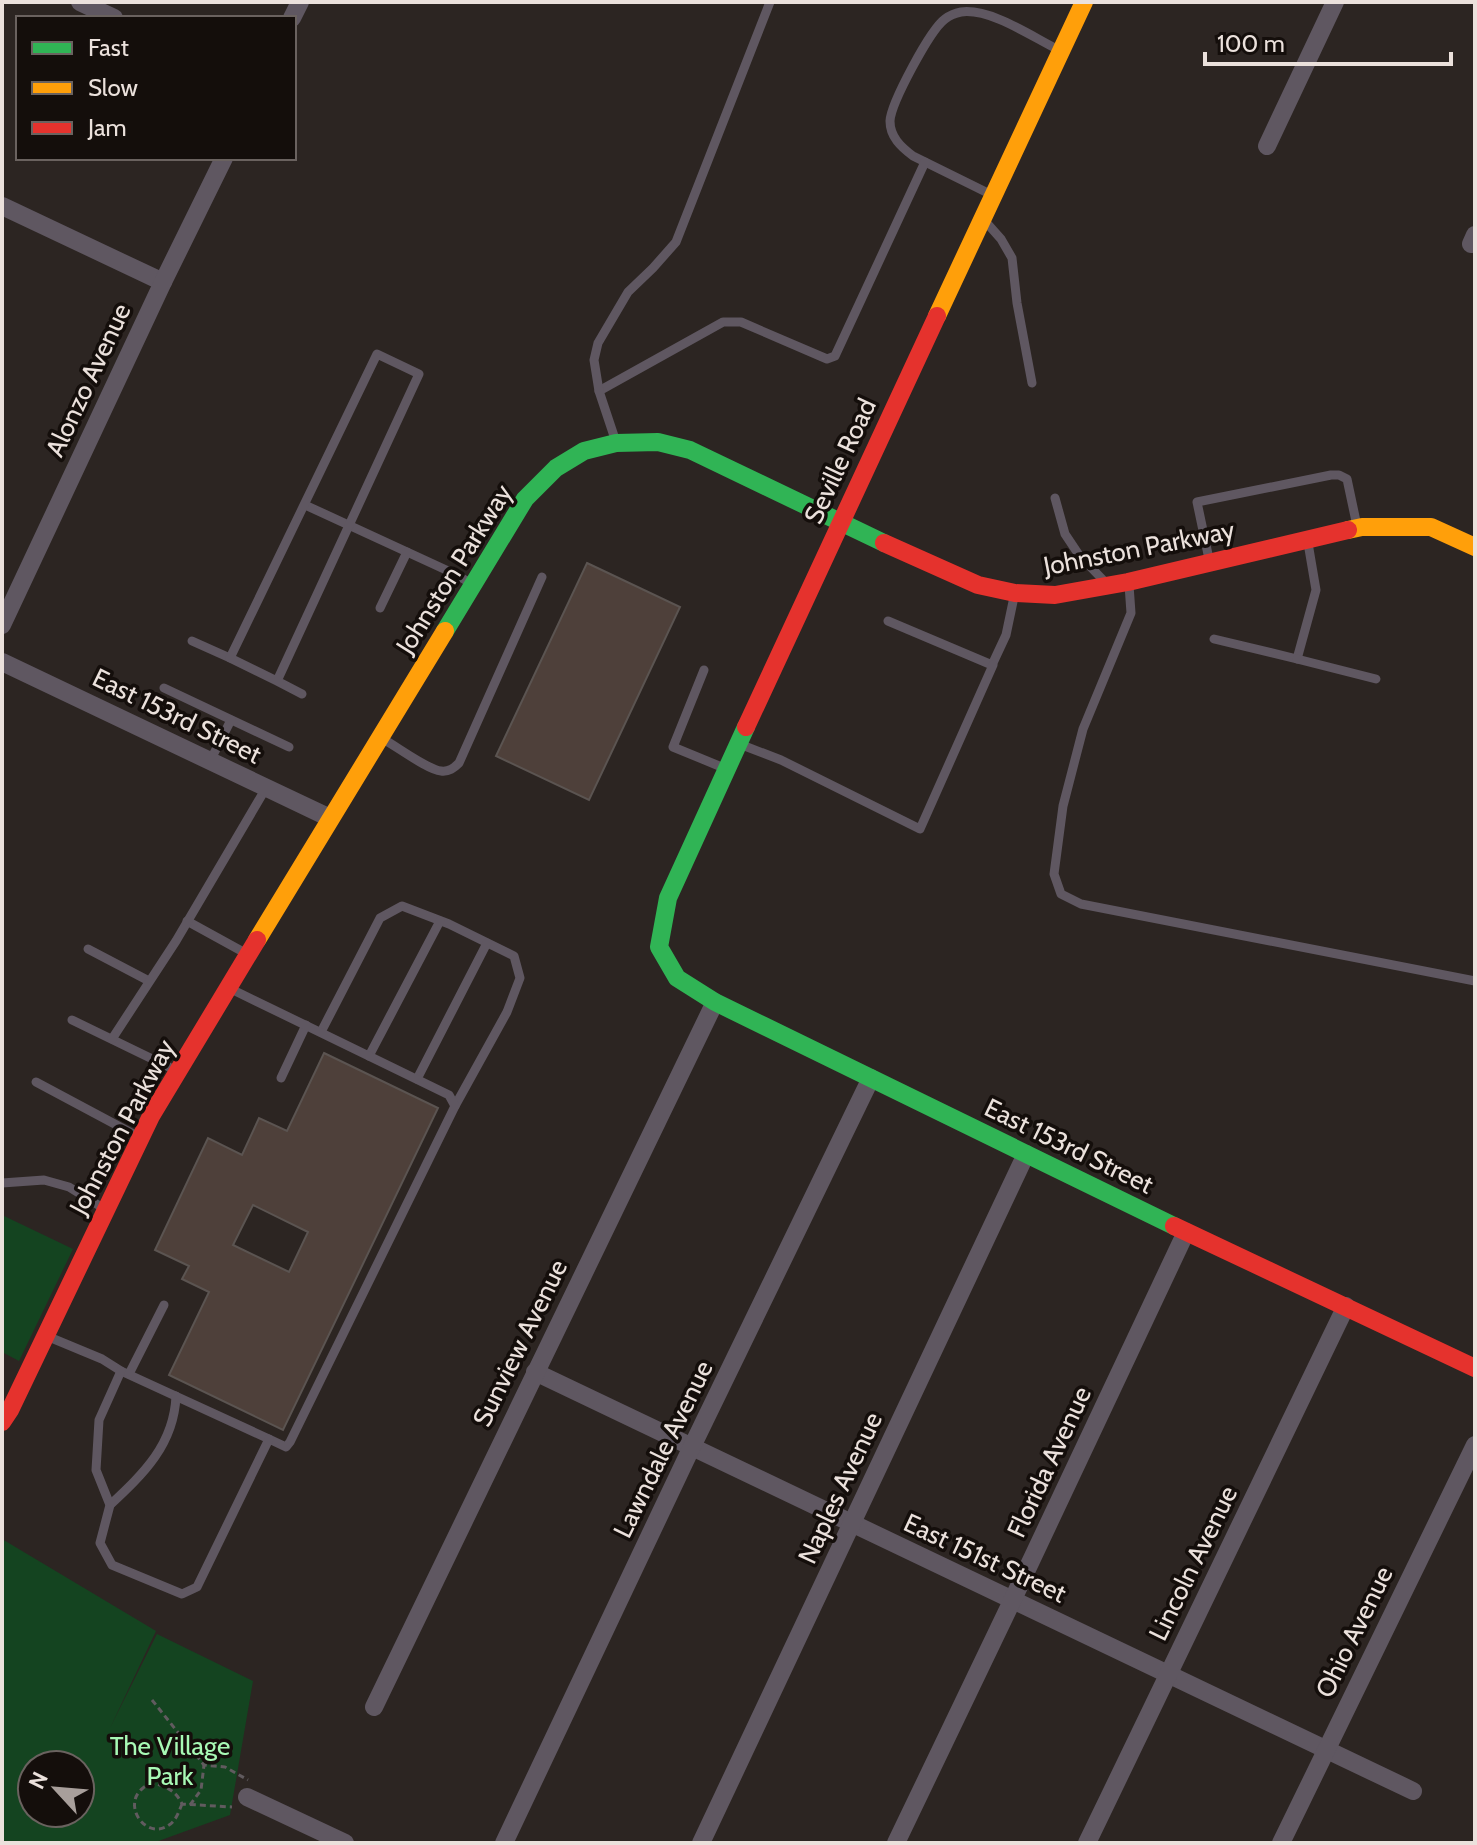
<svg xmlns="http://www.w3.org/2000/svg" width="1477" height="1845" font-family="Cabin,sans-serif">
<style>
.green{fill:#144420;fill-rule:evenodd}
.building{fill:#4e403a;stroke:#5b5451;stroke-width:2;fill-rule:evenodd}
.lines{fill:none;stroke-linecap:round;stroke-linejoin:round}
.path{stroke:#615b5f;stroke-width:3;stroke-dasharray:6 4;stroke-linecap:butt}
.lane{stroke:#5f5761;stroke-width:9}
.street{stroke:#5f5761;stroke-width:18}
.fast{stroke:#30b455;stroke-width:18}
.slow{stroke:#ff9f0a;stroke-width:18}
.jam{stroke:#e5322d;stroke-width:18}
.labels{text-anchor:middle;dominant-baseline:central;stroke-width:7;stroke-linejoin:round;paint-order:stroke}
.street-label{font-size:26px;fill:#ebe1dc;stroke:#140e0b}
.park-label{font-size:26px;fill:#a8f9b5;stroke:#140e0b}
</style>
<rect width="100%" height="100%" fill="#2c2522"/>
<g class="green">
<polygon points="2,1215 73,1249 19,1361 2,1352"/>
<path d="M2,1539l154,92 -46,97 47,-94 96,47 -23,134 -77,28h-151zM32,1765h48v48h-48z"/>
</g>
<g class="building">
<polygon points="587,563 680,607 589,800 496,756"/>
<path d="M324,1053l114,55 -155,322 -114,-55 40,-83 -27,-13 7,-13 -34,-16 53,-112 34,17 17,-37 28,13zM253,1205l55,27 -19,40 -56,-27z"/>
</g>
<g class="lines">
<g class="path">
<polyline points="152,1700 204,1765 225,1767 248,1780"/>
<path d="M182,1804c-3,7 -6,17 -13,21 -23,16 -48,-20 -26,-37 3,-3 8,-3 12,-5 13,5 21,8 27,21l50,3"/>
<polyline points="190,1805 201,1790 204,1765"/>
</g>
<g class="lane">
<path d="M990,194l-77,-38c-12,-9 -23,-19 -23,-35 1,-18 40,-91 55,-102 4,-3 11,-6 16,-7 29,-4 70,24 96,37"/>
<polyline points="985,221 1001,239 1012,258 1017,303 1032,383"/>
<polyline points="599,391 723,322 741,322 827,359 835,356 925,162"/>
<polyline points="615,439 599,391 594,360 598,343 628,292 653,268 676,242 770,2"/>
<polyline points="1055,498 1065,534 1079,555 1106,583"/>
<polyline points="305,505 457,575 470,583"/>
<polyline points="1209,559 1197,502 1331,475 1339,475 1347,479 1357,526"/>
<polyline points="1129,585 1131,613 1083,729 1063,806 1054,874 1061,894 1081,904 1475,981"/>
<polyline points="380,608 407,552"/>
<polyline points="888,621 992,665 1006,635 1014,597"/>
<polyline points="1214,639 1297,659 1316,590 1308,543"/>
<polyline points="192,641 230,658"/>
<polyline points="1297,659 1376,679"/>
<polyline points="704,670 673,747 724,768"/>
<polyline points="277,681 230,658 377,354 419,374 277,681 302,694"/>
<polyline points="164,688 289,747"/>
<path d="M383,739c13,7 45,31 58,32 8,1 13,-3 18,-8l83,-186"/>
<polyline points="742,745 781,760 920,829 993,665"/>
<polyline points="210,761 231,720"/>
<polyline points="187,921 247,954"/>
<polyline points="88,949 149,981"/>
<polyline points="72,1020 177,1071"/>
<polyline points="321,1032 380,918 402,906 449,924 514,956 520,978 507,1012 455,1106"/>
<polyline points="112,1039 176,941 266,788"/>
<polyline points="369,1056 440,921"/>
<polyline points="281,1078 306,1025"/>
<polyline points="417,1079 487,943"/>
<polyline points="36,1082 139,1137"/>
<polyline points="2,1183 44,1180 69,1187 103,1208"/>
<polyline points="49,1337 102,1359 121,1371 269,1439 286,1447 290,1442 455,1106 449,1095 231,989"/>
<polyline points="121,1371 99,1420 96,1470 110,1505 100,1543 112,1565 182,1594 197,1587 269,1439"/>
<polyline points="129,1374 164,1305"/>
<path d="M110,1505c33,-31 64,-60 66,-109"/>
</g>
<g class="street">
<polyline points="80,2 114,18"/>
<polyline points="292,18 300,2"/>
<polyline points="1267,146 1335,2"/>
<polyline points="2,206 163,282"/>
<polyline points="1471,244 1475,235"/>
<polyline points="2,625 163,282 224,158"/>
<polyline points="2,662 330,818"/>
<polyline points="535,1372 1413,1791"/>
<polyline points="374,1707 715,1002"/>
<polyline points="247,1797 345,1843"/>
<polyline points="504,1843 687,1457 871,1078"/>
<polyline points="701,1843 1026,1154"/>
<polyline points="896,1843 1013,1599 1186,1232"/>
<polyline points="1087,1843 1346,1306"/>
<polyline points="1281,1843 1475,1445"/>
</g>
<g class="fast">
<polyline points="445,631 525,499 556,468 584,451 616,443 658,442 690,450 884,543"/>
<polyline points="746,727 668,898 659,947 677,978 715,1002 1174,1226"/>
</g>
<g class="slow">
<polyline points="937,316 1084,2"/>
<polyline points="1348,530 1362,527 1431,527 1475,547"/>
<polyline points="257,940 445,631"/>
</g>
<g class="jam">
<polyline points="884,543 978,585 1015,593 1055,595 1128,582 1348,530"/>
<polyline points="746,727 937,316"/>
<polyline points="1174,1226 1475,1368"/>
<polyline points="2,1422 10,1410 151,1116 257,940"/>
</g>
</g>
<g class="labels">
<g class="street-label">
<text transform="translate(88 380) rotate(-65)">Alonzo Avenue</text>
<text transform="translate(840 461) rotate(-65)">Seville Road</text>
<text transform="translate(1139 548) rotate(-11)">Johnston Parkway</text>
<text transform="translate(454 569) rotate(-58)">Johnston Parkway</text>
<text transform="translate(177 716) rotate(26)">East 153rd Street</text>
<text transform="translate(122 1127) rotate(-62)">Johnston Parkway</text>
<text transform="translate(1069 1146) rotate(26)">East 153rd Street</text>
<text transform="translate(520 1343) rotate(-64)">Sunview Avenue</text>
<text transform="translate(663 1449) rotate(-64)">Lawndale Avenue</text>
<text transform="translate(1049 1462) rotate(-65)">Florida Avenue</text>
<text transform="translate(840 1488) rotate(-65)">Naples Avenue</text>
<text transform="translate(985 1558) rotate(25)">East 151st Street</text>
<text transform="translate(1193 1563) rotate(-64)">Lincoln Avenue</text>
<text transform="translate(1354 1632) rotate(-64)">Ohio Avenue</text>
</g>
<g class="park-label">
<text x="170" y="1746">The Village<tspan x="170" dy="30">Park</tspan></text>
</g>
</g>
<rect width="1477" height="1845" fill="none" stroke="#ebe1dc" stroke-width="8"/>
<rect x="16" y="16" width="280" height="144" fill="#140e0b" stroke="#6a625f" stroke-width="2"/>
<rect x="32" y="42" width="40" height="12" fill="#30b455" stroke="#6a625f" stroke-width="2"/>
<text x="88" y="56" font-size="24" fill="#ebe1dc">Fast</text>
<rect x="32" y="82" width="40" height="12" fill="#ff9f0a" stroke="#6a625f" stroke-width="2"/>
<text x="88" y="96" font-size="24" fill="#ebe1dc">Slow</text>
<rect x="32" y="122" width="40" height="12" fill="#e5322d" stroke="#6a625f" stroke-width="2"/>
<text x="88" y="136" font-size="24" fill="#ebe1dc">Jam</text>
<g transform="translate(56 1789) rotate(296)"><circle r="38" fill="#140e0b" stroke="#6a625f" stroke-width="2"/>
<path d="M0-6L14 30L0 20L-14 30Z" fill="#a89f9b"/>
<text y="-12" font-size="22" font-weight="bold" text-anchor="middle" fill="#ebe1dc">N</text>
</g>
<path d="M1205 52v12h246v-12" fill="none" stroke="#ebe1dc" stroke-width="4"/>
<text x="1217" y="52" font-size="24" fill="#ebe1dc" stroke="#140e0b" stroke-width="6" paint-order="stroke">100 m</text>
</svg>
